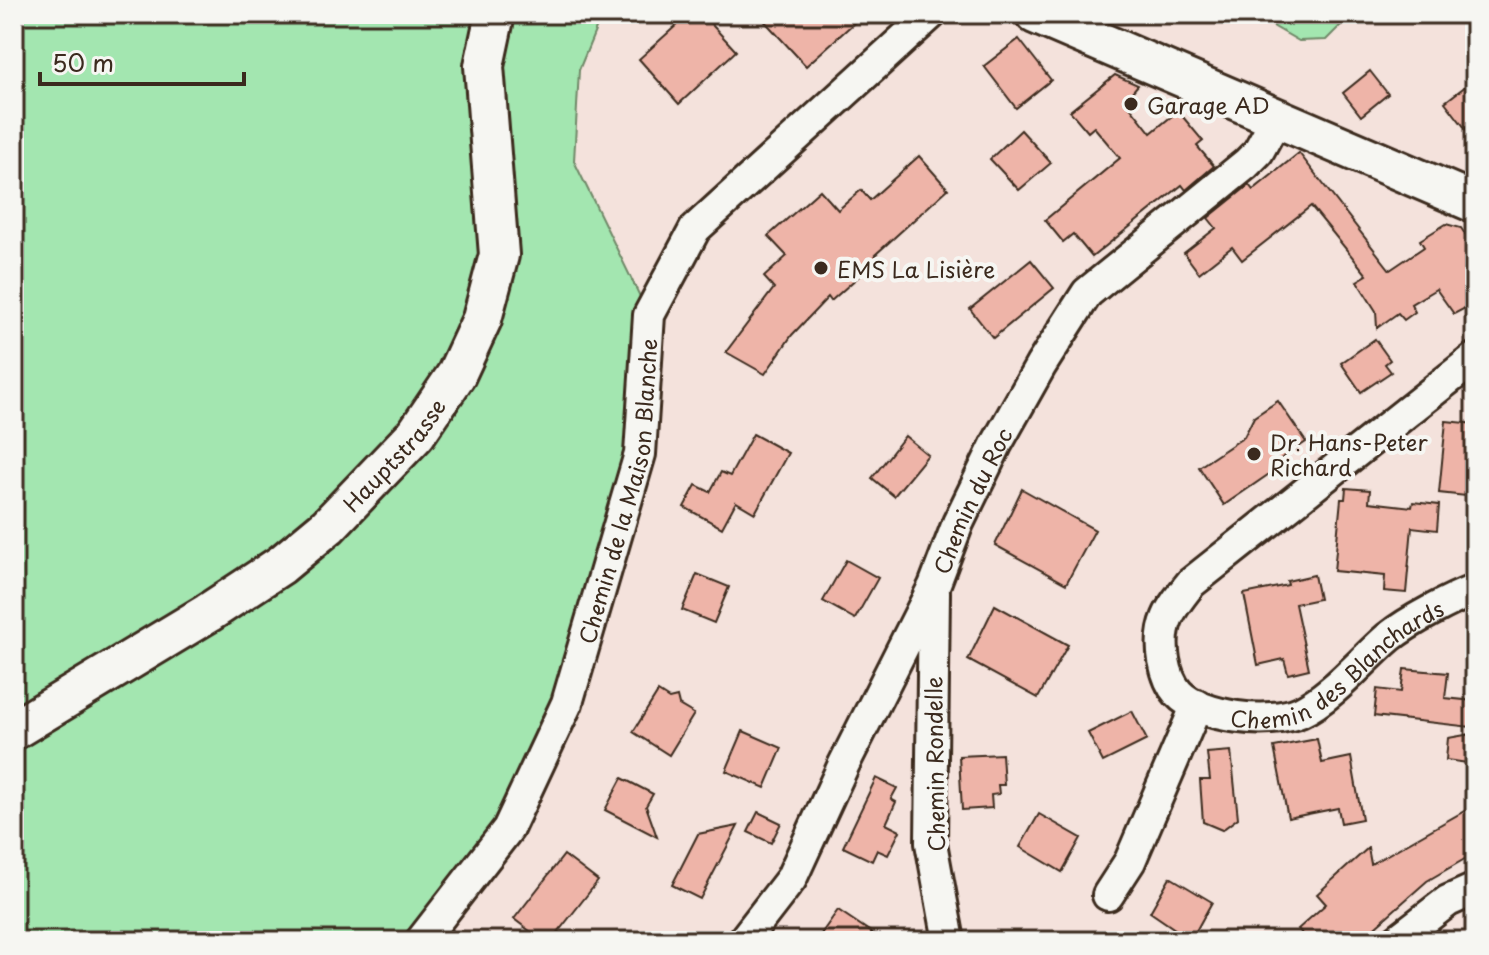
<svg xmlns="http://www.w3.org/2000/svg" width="1489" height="955" font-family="'Playpen Sans',sans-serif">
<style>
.green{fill:#a3e6b0;stroke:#6f8867;stroke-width:2}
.building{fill:#eeb4a8;stroke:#3b2a1e;stroke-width:2}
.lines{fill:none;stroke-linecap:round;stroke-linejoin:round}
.minor-casing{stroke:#3b2a1e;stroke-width:36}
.tertiary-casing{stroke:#3b2a1e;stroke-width:44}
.minor{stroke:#f6f6f2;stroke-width:30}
.tertiary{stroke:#f6f6f2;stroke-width:38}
.poi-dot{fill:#3b2a1e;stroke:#f6f6f2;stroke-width:3}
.labels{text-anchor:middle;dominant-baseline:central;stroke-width:8;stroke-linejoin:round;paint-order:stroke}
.poi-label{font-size:22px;fill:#3b2a1e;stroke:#f6f6f2;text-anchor:start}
.street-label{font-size:22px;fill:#3b2a1e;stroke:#f6f6f2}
</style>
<rect width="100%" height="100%" fill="#f4e2dc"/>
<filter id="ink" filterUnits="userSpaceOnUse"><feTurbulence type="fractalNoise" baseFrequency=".0125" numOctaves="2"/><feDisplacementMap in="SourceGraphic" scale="16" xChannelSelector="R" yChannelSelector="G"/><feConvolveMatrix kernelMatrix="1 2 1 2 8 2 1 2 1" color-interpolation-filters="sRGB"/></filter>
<g filter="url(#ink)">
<g class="green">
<polygon points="14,14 602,14 579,70 574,161 649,315 640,454 508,829 421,941 14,941"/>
<path d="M1224,14h128l-26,26 -27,1 -40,-23c-13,6 -22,1 -35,-4z"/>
</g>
<g class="building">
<polygon points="689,14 702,14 736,51 679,104 639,59"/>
<polygon points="758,14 864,14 806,66"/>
<polygon points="1019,39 1051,80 1016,108 984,66"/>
<polygon points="1370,71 1388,94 1361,116 1343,93"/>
<polygon points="1115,75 1138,85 1125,100 1151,133 1178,111 1203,141 1197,146 1214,166 1186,190 1182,185 1092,257 1073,234 1063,242 1045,220 1120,158 1094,127 1088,132 1070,111"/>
<polygon points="1475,79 1475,141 1445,102"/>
<polygon points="1021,130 1051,163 1019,190 990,159"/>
<polygon points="1299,153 1390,270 1424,247 1420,240 1446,224 1461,228 1475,249 1475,303 1454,314 1436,289 1411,304 1415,312 1404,320 1398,313 1377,328 1376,311 1357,281 1367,275 1311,206 1242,260 1232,247 1199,273 1184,253 1216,228 1208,218 1249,185 1253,190"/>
<polygon points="919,156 948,189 875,255 878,259 831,301 828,297 792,335 765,374 726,352 774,288 764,277 787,256 768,236 820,190 838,210 861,190 870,200"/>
<polygon points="1031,260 1054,288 993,338 970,309"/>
<polygon points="1375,339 1390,360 1385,364 1391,372 1361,392 1341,363"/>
<polygon points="1278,401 1306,442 1272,465 1275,470 1224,505 1199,467 1244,437 1254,417"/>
<polygon points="1446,421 1475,424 1475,497 1439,493"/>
<polygon points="753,434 788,453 755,513 736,502 722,528 684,507 696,485 710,492 721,472 730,476"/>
<polygon points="905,436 928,455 894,496 872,478"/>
<polygon points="1346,488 1370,490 1369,502 1412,507 1413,502 1439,505 1437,530 1412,527 1406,593 1384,591 1385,576 1334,571 1341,499 1345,499"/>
<polygon points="1022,489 1095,530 1066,584 995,545"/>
<polygon points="846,560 878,578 855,619 823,601"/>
<polygon points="697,574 729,587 714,623 682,610"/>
<polygon points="1314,575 1319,599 1295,604 1309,669 1288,674 1284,659 1258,665 1244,594 1288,585 1287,581"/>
<polygon points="995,605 1068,645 1038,698 968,660"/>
<polygon points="1404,669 1448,673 1445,698 1474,701 1471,727 1374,716 1377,689 1401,692"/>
<polygon points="658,692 669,699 677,697 679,705 694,714 669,755 633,732"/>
<polygon points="1132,711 1147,740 1103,762 1088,733"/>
<polygon points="743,731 782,748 765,788 726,771"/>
<polygon points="1471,734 1468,763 1446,760 1448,738"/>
<polygon points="1317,739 1322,763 1351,757 1362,819 1341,823 1338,808 1288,818 1274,747"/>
<polygon points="1231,751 1238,818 1222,830 1203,822 1200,780 1210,780 1207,753"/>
<polygon points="1002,754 1004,785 998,785 999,794 991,795 992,808 962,810 959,756"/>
<polygon points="622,778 653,794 646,806 657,837 605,810"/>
<polygon points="876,778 897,788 891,799 896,802 886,824 900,831 888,855 877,850 872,861 843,847"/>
<polygon points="1475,805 1475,853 1427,881 1359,941 1309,941 1298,929 1326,904 1317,894 1368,848 1371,864"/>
<polygon points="758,812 781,823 771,843 748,832"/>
<polygon points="1039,814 1081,838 1062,872 1020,847"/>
<polygon points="738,826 700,899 672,885 698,834"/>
<polygon points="564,855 598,881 551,941 543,941 514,919"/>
<polygon points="1170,877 1212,902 1191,940 1150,912"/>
<polygon points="838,910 884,941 816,941"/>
</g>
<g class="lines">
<g class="minor-casing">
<g id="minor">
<path id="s1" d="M1475,358l-284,225c-21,26 -33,41 -27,77 2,11 6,24 14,33 23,25 92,32 122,19 32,-15 62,-52 89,-75 20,-16 62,-38 86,-47"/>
<polyline points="934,592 931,843 949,941"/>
<polyline points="1108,895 1130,861 1197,705"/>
<path id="s2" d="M421,941l87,-112 59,-126 73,-249 9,-139 46,-86 236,-215"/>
<path id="s3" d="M743,941l48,-62 53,-115 90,-178 24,-63 38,-78 45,-80 46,-72 159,-129 12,-12 18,-33"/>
<polyline points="1396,941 1448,901 1475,889"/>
</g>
</g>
<g class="tertiary-casing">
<g id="tertiary">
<polyline points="1035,14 1475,203"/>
<path id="s4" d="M14,730l194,-117 73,-48 47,-39 88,-92 40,-59 26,-56 17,-64 -15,-189 11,-52"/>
</g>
</g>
<use href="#minor" class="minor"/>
<use href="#tertiary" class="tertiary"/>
</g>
</g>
<g class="poi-dot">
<circle cx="1131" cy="104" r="8"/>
<circle cx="821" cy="268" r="8"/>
<circle cx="1254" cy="454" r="8"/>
</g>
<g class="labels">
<g class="poi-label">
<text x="1147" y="104">Garage AD</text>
<text x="837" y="268">EMS La Lisière</text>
<text x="1270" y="441">Dr. Hans-Peter<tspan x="1270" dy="25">Richard</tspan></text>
</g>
<g class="street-label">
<text stroke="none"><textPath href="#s4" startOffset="472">Hauptstrasse</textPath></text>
<text stroke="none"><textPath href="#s2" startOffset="500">Chemin de la Maison Blanche</textPath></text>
<text stroke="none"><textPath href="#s3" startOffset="498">Chemin du Roc</textPath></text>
<text stroke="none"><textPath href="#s1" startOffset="666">Chemin des Blanchards</textPath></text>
<text transform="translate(934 764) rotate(-91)">Chemin Rondelle</text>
</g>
</g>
<rect width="1489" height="955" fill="none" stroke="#f6f6f2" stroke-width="48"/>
<rect x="24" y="24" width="1441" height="907" fill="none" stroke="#3b2a1e" stroke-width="3" filter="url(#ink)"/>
<path d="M40 72v12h204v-12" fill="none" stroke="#3b2a1e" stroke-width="4"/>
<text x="52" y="72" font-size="24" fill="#3b2a1e" stroke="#f6f6f2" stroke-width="6" paint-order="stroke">50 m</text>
</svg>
